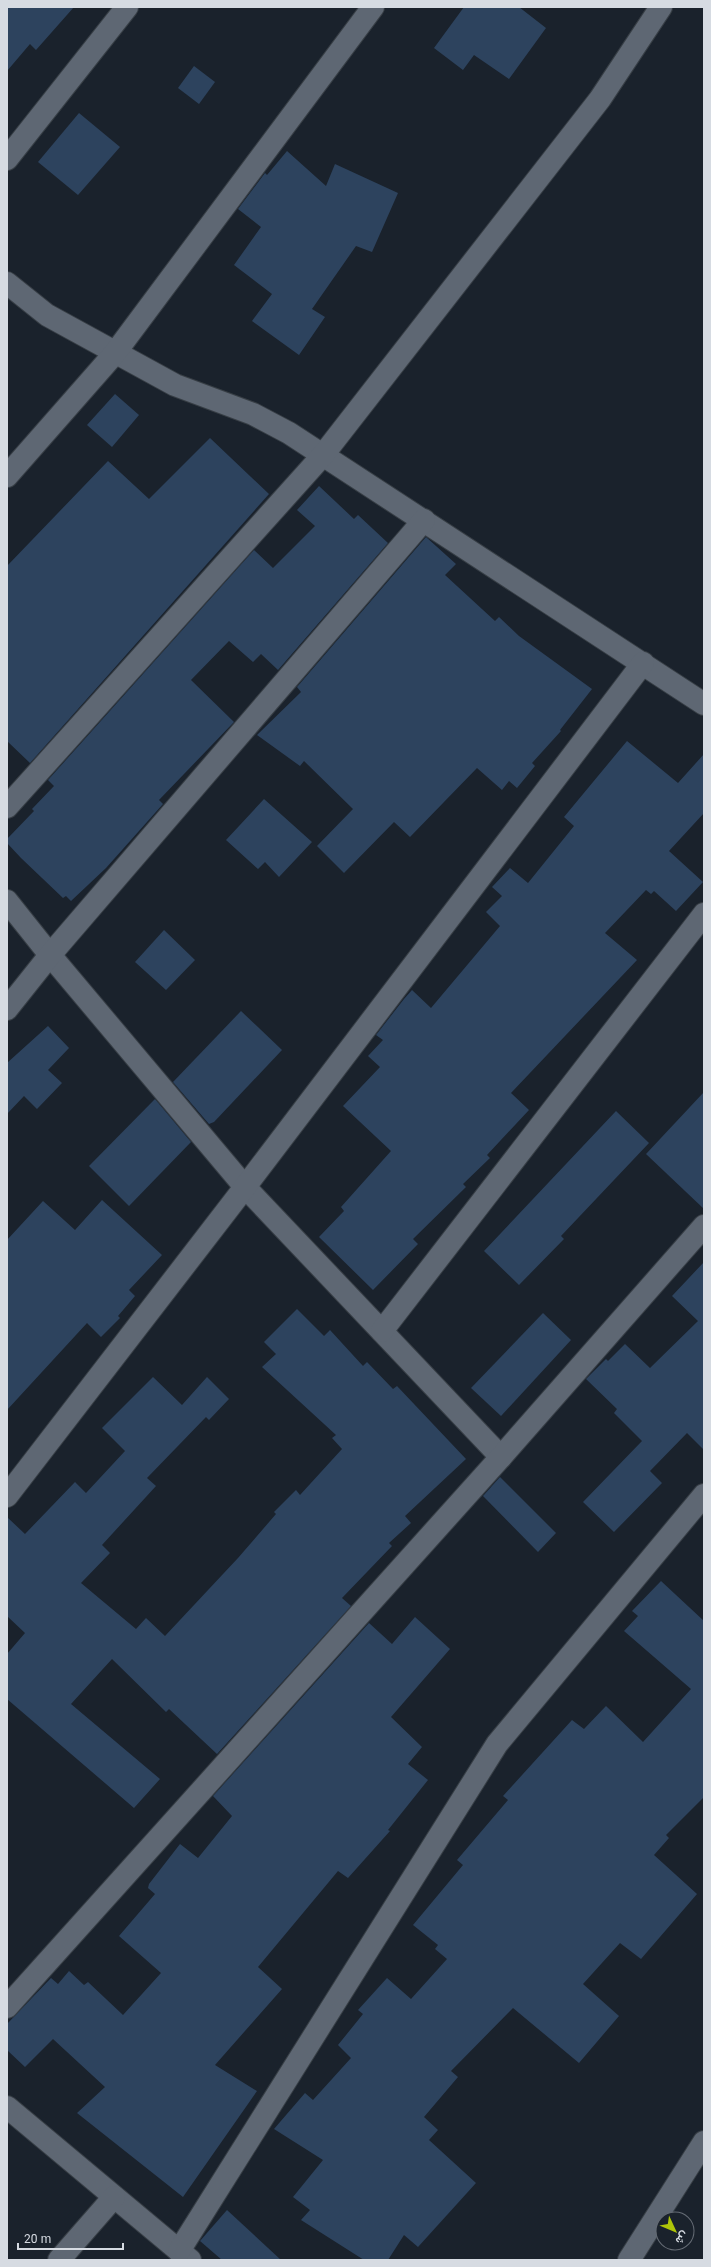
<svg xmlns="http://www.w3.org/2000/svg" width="711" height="2267" font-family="Georgia,Vazirmatn,serif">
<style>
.building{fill:#2d435e}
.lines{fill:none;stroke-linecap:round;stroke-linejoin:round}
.street-casing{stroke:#373e45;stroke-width:24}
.street{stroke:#5e6773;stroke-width:22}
</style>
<rect width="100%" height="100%" fill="#1a222c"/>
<g class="building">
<polygon points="7,7 74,7 36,50 30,44 7,71"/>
<polygon points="464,7 519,7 546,28 509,79 474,55 463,70 434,48"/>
<polygon points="194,66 215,82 199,104 178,88"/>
<polygon points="79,113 120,147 78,195 38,162"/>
<polygon points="287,151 326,186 335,164 398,193 372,252 356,246 312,309 325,317 299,355 252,321 272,294 234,265 261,227 238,209 265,173 267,175"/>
<polygon points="115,394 139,415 112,447 87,425"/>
<polygon points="210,438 269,494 30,763 7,741 7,566 108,461 149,499"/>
<polygon points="319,486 354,519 358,515 388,543 278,670 261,654 253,662 229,641 191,680 234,722 159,800 163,804 106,868 71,901 66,896 63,898 21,858 7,843 7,839 34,811 32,809 54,786 48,780 254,550 273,568 315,526 297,510"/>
<polygon points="426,537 456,564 445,575 495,621 499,617 519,636 592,689 560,730 561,731 532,763 535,766 517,788 509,781 502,790 477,768 410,837 394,822 344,873 317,846 353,809 304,761 300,766 257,735 301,692 297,687"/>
<polygon points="627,741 678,783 704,754 704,813 669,851 703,882 676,911 654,891 651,894 646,890 605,933 637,960 511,1093 529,1110 487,1155 490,1158 463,1184 466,1187 413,1239 418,1244 373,1290 319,1237 344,1211 341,1207 391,1151 343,1106 380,1067 368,1056 383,1040 376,1035 404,999 412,990 431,1008 500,926 486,912 502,896 492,887 510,868 528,883 574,826 564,817"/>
<polygon points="264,799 312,842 279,877 265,862 258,869 226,840"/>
<polygon points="164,930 195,960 166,990 135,962"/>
<polygon points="241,1011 282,1050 214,1122 209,1124 173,1082"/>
<polygon points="48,1026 69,1048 48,1070 62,1083 37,1109 24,1096 7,1114 7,1063"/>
<polygon points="704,1092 704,1209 646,1154"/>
<polygon points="155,1099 191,1142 129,1206 89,1166"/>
<polygon points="616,1111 649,1143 561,1236 564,1239 519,1285 484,1251"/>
<polygon points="102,1200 162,1255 129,1290 135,1296 118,1316 120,1318 101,1337 87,1323 7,1410 7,1240 43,1201 75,1230"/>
<polygon points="704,1262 704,1450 687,1433 650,1471 662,1483 614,1532 583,1502 642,1441 614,1413 617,1409 586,1379 606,1359 608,1361 625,1344 650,1368 698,1321 672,1296"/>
<polygon points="297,1309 324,1336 330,1330 363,1366 367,1362 393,1389 397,1386 466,1459 405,1516 411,1523 389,1543 392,1546 342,1598 351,1606 217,1754 169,1709 166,1712 112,1659 71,1704 160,1779 134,1808 7,1699 7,1654 25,1633 7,1616 7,1517 25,1534 75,1482 86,1493 125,1451 102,1428 153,1377 182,1405 207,1377 229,1399 209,1420 206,1417 147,1478 156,1486 102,1545 110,1553 81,1583 136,1629 146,1618 165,1636 238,1558 276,1514 274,1512 296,1490 300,1495 342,1449 332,1438 336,1435 262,1367 276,1354 264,1342"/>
<polygon points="543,1313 571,1340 501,1416 471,1388"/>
<polygon points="500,1477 556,1533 538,1552 483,1496"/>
<polygon points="661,1581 704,1621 704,1797 666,1835 669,1838 654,1855 697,1894 641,1959 620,1943 583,1984 619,2016 579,2063 513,2008 451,2071 458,2077 424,2117 438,2130 429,2140 476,2183 418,2247 404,2235 388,2260 364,2260 301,2220 310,2210 293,2197 323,2160 274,2129 305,2093 313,2100 351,2058 338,2045 363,2014 358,2010 387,1978 411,1999 447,1959 435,1949 438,1945 413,1925 463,1865 457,1860 508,1800 503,1796 572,1720 584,1729 606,1706 643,1742 691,1689 624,1631 638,1616 632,1611"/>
<polygon points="415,1617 450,1649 391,1717 422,1747 408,1764 428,1780 388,1830 390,1831 348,1878 338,1871 258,1967 282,1989 215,2065 257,2091 183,2197 77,2113 105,2087 53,2039 25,2067 7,2050 7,2024 51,1978 58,1984 69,1971 84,1985 88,1982 123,2015 161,1973 119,1936 155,1894 148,1888 149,1884 180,1844 198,1858 232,1816 213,1796 369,1623 392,1644"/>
<polygon points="227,2210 281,2260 222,2260 200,2241"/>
</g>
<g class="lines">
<g class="street-casing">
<g id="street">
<polyline points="7,159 127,7"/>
<polyline points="7,283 47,315 175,385 253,414 289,433 704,704"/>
<polyline points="7,476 115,353 373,7"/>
<polyline points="7,807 323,455 600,99 661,7"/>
<polyline points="7,901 50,955 245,1187 501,1457"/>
<polyline points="7,1009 50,955 424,520"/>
<polyline points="382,1331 704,914"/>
<polyline points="7,1496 245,1187 643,663"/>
<polyline points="7,2007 501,1457 704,1226"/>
<polyline points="7,2107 190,2260"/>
<polyline points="179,2251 497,1744 704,1495"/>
<polyline points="59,2260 114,2197"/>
<polyline points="629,2260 704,2142"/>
</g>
</g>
<use href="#street" class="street"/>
</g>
<rect width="711" height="2267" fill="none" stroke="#d6dbe2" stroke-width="16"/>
<g transform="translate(675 2231) rotate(134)"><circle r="19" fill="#1a222c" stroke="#656c75"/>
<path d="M0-3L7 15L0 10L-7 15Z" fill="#aec509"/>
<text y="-6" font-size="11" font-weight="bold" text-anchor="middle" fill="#d6dbe2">ش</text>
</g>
<path d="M18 2243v6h105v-6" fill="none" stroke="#d6dbe2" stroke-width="2"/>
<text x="24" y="2243" font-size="12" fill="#d6dbe2" stroke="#1a222c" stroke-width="3" paint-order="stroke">20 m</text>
</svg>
